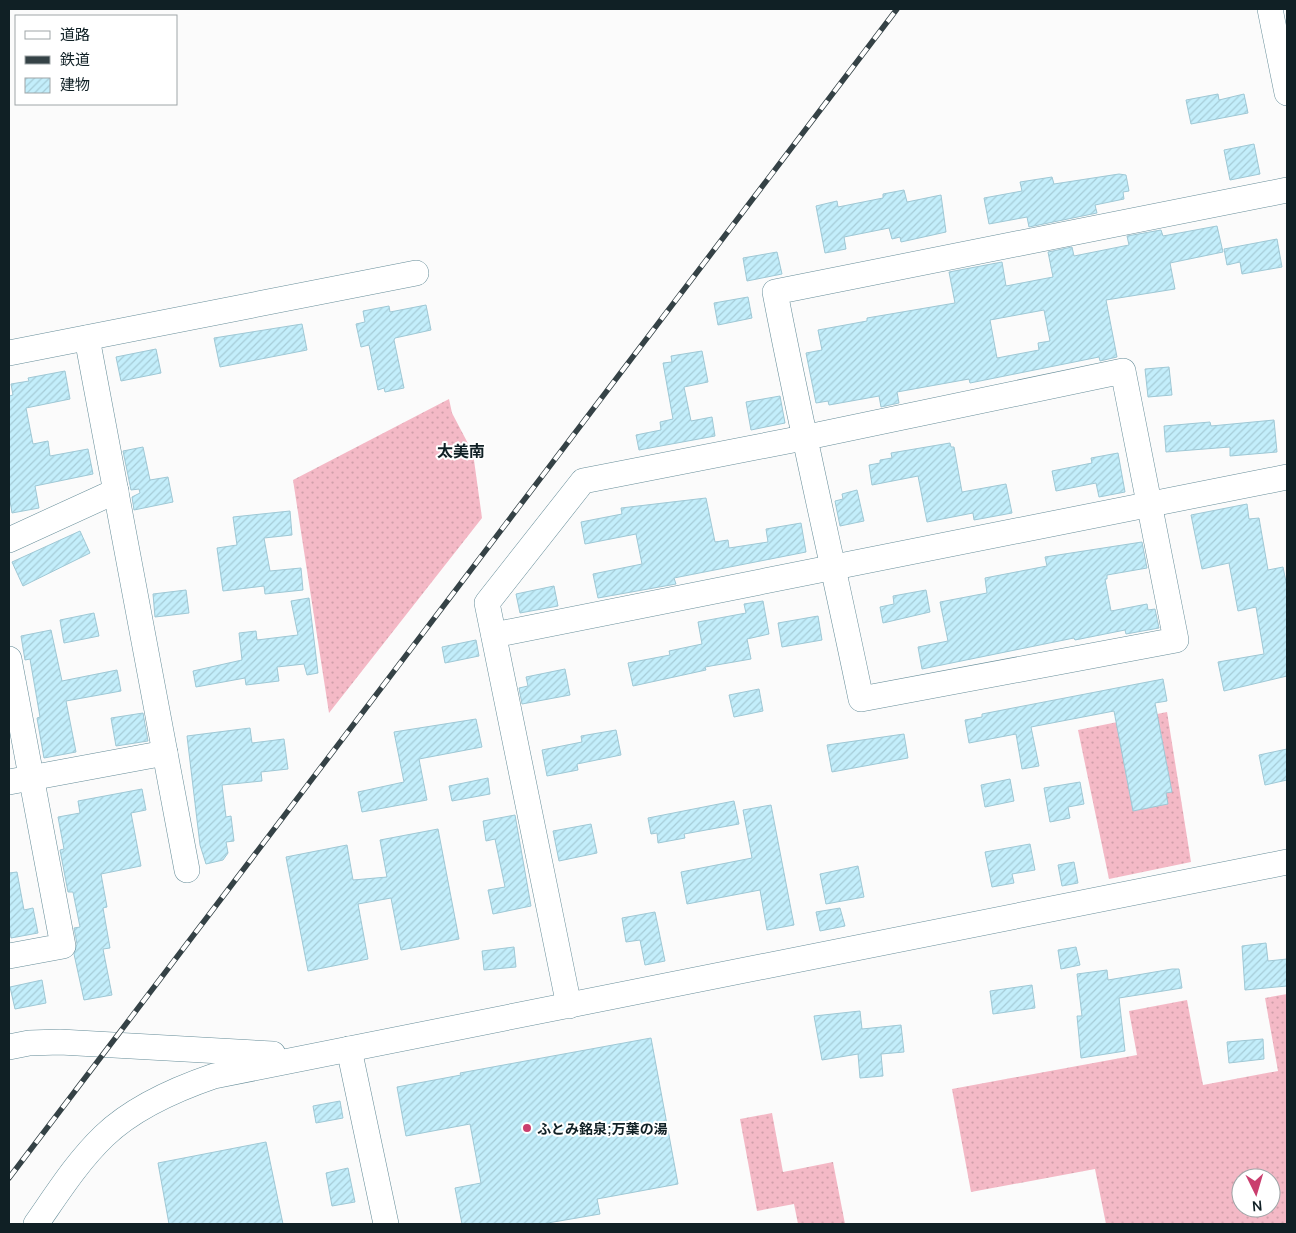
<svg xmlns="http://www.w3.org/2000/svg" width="1296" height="1233" font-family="Manrope,'Noto Sans JP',sans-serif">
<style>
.grass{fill:url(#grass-dots);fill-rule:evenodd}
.building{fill:url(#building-hatch);stroke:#9fc8d5;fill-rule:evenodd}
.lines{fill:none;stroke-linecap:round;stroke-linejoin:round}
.minor-casing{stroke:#668d99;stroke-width:26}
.minor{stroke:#fff;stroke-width:25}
.rail-casing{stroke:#354246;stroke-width:5.5}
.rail{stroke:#fff;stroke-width:4;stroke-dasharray:11;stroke-linecap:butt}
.poi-dot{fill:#ca3e6e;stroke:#fff;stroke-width:2}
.labels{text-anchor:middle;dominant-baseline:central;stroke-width:4;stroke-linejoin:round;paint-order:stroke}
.poi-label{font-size:14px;font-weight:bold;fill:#102025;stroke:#fff;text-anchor:start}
.quarter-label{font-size:16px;font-weight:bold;fill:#102025;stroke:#fff}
</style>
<defs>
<pattern id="grass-dots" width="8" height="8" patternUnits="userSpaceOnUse" patternTransform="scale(1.25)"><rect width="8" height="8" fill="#f4b9c6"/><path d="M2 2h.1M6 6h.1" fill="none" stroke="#d09faa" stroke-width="1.8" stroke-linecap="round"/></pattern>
<pattern id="building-hatch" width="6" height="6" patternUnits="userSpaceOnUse" patternTransform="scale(1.25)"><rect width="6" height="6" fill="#c3eefb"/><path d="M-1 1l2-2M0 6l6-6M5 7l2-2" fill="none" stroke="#a6ccd7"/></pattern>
</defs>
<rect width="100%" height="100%" fill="#fbfbfb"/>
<g class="grass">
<polygon points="449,399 452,413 473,453 482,518 329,713 293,480"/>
<polygon points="1167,712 1191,862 1109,879 1078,730"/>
<path d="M1287,994v230h-181l-11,-55 -124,23 -19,-103 185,-34 -8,-44 58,-11 16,85 75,-14 -13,-73zM1241,1178h30v30h-30z"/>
<polygon points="772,1113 783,1172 833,1162 845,1224 798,1224 794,1204 757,1211 740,1119"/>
</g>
<g class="building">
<polygon points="1218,94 1219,100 1244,94 1248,113 1191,124 1186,100"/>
<polygon points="1254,144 1260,174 1230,180 1224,150"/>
<polygon points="1119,174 1126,175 1129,191 1123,192 1124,199 1095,205 1097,213 1029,227 1027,217 989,224 984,198 1022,191 1020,182 1052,177 1054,184"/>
<polygon points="904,190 907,202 941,195 946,232 901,242 900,237 892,239 889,228 844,237 846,249 825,253 816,206 837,201 838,207 883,198 883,194"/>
<path d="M1217,226l6,26 -53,11 5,26 -69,11 11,57 -17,4 -1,-4 -129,26 -1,-4 -72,13 2,11 -18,4 -2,-11 -50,9 -1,-4 -12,2 -10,-50 16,-3 -4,-20 49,-9v-3l88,-15 -6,-31 53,-10 4,24 47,-9 -5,-25 24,-5 2,9 55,-11 -2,-9 34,-6 2,6zM1044,310l6,31 -12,2 1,7 -42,8 -7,-38z"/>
<polygon points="1277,239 1282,267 1242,274 1240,262 1227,265 1224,249"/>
<polygon points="777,252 782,274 747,281 743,258"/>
<polygon points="748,297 752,318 718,325 714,303"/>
<polygon points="426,305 431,330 395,338 394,340 404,388 385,392 384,388 378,390 369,345 361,347 356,324 365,322 363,311 389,306 390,312"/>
<polygon points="302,324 307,350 220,367 214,338"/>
<polygon points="156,349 161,373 121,381 116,357"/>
<polygon points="702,351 708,382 684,387 691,421 712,417 715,436 639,450 636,435 661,430 660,422 673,419 663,363 672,362 671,356"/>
<polygon points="1169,367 1172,395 1148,397 1145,369"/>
<polygon points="65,371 70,399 26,408 33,444 48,441 50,456 88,449 93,474 35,486 39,508 12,513 9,495 9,396 13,395 11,384 29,381 28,378"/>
<polygon points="780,396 785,423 751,430 746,402"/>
<polygon points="1274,420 1277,452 1230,456 1230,447 1166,452 1164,426 1210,422 1211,426"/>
<polygon points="950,443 951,447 954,447 962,492 1006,484 1012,513 974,520 973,513 927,522 918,476 872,485 869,465 880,463 880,460 892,458 891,453"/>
<polygon points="143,447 150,480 168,477 173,502 134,510 132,497 140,493 139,489 131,490 123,451"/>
<polygon points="1118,453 1125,492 1099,497 1096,483 1056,491 1052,471 1092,463 1091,458"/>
<polygon points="857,490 864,521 840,526 835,501 843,499 842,494"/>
<polygon points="706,498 715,542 728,540 729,548 768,542 766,529 801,523 806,552 674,578 676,584 598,598 593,574 642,564 636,534 585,544 581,522 622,514 621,508"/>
<polygon points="1247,504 1249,519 1259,518 1268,570 1283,567 1287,587 1287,676 1224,691 1218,662 1264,654 1256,607 1238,611 1229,563 1202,569 1191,515"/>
<polygon points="290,511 292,535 264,538 270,571 301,568 303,590 265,594 264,586 223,591 217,548 237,545 233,517"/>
<polygon points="80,531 90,553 23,586 12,562"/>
<polygon points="1142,542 1147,568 1107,575 1107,579 1105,579 1111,611 1147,604 1148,610 1155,609 1159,628 1126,634 1125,630 1075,640 1074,638 922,669 918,647 948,641 940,602 987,593 985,578 1047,566 1045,557"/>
<polygon points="554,586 558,606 520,613 516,594"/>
<polygon points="186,590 189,613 155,617 153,594"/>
<polygon points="926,590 930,612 883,623 880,607 894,604 893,596"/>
<polygon points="309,598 318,673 307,675 304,664 277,667 279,681 246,685 245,678 196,687 193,671 242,660 239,633 256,631 257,640 298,635 291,601"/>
<polygon points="763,601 769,634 747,639 751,659 705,667 706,670 633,686 628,663 670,655 669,651 702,644 698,622 746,613 744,604"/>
<polygon points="94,613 99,636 64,643 60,620"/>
<polygon points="818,616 822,640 782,647 778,623"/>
<polygon points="51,630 62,681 117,670 121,691 66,701 76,752 44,758 37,718 40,717 30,659 25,660 21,636"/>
<polygon points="476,640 479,656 445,663 442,647"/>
<polygon points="565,669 570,695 522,704 519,688 528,686 526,677"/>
<polygon points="1163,679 1167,701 1155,703 1172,792 1166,793 1168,804 1133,811 1114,711 1031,727 1039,766 1022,769 1016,734 969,743 965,720 982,717 982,714"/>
<polygon points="759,689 763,711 734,717 729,695"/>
<polygon points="143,713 148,741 116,746 111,718"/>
<polygon points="476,719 482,747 419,759 427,800 362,812 358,792 404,782 394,732"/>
<polygon points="250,728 252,743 284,739 288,769 261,772 262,781 222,785 226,817 231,816 234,841 226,842 228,853 223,860 206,864 200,845 187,736"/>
<polygon points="616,730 621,755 577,764 578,770 547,776 542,750 582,742 581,736"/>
<polygon points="904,734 908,758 832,772 827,745"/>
<polygon points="1287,749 1287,780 1265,785 1259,755"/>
<polygon points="488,778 490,794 452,801 449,786"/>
<polygon points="1010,779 1014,801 985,807 981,785"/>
<polygon points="1080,782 1084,804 1068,807 1070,818 1050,822 1044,788"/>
<polygon points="142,789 146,810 131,813 141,866 101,874 107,907 103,908 110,948 103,949 112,995 84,1000 74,954 77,944 74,928 80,927 73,892 68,892 60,850 64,849 58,817 80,813 78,801"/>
<polygon points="734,801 739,824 684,834 685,838 658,843 657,833 651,834 648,818"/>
<polygon points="771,805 794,925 767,930 760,890 687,904 681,872 752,858 743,810"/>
<polygon points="515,815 531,906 493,914 488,890 505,887 495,839 486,841 483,821"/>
<polygon points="591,824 597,853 559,861 553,831"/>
<polygon points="438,829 459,939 401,950 391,898 358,904 368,959 308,971 286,857 347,845 353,880 387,877 380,840"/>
<polygon points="1030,844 1035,870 1012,874 1014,883 992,887 985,852"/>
<polygon points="1074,862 1078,883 1062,886 1058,865"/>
<polygon points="858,866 864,897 826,904 820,874"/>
<polygon points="17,872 24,910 33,908 38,933 11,938 9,925 9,873"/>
<polygon points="840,908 845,926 820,931 816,912"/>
<polygon points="655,912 665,961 645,965 640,940 626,942 622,918"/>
<polygon points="1266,943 1268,961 1287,959 1287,986 1245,990 1242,946"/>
<polygon points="514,947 516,967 484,970 482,951"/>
<polygon points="1076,947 1080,965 1061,969 1058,950"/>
<polygon points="1172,969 1179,969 1182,988 1119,998 1125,1051 1081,1058 1077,1016 1082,1016 1077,974 1107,970 1108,980"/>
<polygon points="42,980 46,1003 15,1009 10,987"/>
<polygon points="1032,985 1035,1008 993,1014 990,991"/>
<polygon points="860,1011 862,1029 901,1025 904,1052 881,1054 883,1076 860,1078 858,1054 822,1060 814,1016"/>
<polygon points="651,1038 678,1184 597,1199 600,1214 542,1224 462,1224 455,1188 481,1183 470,1124 406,1136 397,1087 461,1075 460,1073"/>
<polygon points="1263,1039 1264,1059 1229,1063 1227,1042"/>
<polygon points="340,1101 343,1118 316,1123 313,1106"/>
<polygon points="266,1142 283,1224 169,1224 158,1163"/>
<polygon points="348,1168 355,1202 332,1206 326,1173"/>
</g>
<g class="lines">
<g class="minor-casing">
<g id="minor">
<polyline points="1270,9 1287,93"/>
<polyline points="87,338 187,870"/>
<polyline points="9,353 416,273"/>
<polyline points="9,540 116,491"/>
<polyline points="494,635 1287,477"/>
<polyline points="9,659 63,946 9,956"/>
<polyline points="9,782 165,753"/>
<path d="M569,1006l-82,-403 96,-122 220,-43 320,-67 53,269 -315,59c-28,-136 -60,-271 -86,-407l512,-102"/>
<polyline points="9,1047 29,1043 60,1042 273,1054"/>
<polyline points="349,1049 386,1224"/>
<path d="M36,1224c21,-30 41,-62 68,-88 29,-28 72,-47 110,-60l1073,-214"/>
</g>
</g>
<use href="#minor" class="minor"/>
<g class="rail-casing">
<polyline id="rail" points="9,1178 897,9"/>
</g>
<use href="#rail" class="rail"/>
</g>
<circle class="poi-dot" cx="527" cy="1128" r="5"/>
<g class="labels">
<g class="poi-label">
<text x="537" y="1128">ふとみ銘泉;万葉の湯</text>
</g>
<g class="quarter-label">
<text x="461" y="451">太美南</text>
</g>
</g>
<rect width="1296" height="1233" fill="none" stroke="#102025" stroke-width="20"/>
<rect x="15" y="15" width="162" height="90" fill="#ffffff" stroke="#9fa6a8"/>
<rect x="25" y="31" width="25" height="8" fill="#ffffff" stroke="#9fa6a8"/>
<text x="60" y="40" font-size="15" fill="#102025">道路</text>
<rect x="25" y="56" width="25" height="8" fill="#354246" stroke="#9fa6a8"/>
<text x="60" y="65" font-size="15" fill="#102025">鉄道</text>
<rect x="25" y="78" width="25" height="15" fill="url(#building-hatch)" stroke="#9fa6a8"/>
<text x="60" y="90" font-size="15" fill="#102025">建物</text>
<g transform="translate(1256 1193) rotate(175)"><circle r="24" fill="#ffffff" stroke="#9fa6a8"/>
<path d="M0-4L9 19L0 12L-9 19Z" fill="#ca3e6e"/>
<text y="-8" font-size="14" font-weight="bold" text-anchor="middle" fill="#102025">N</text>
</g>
</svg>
